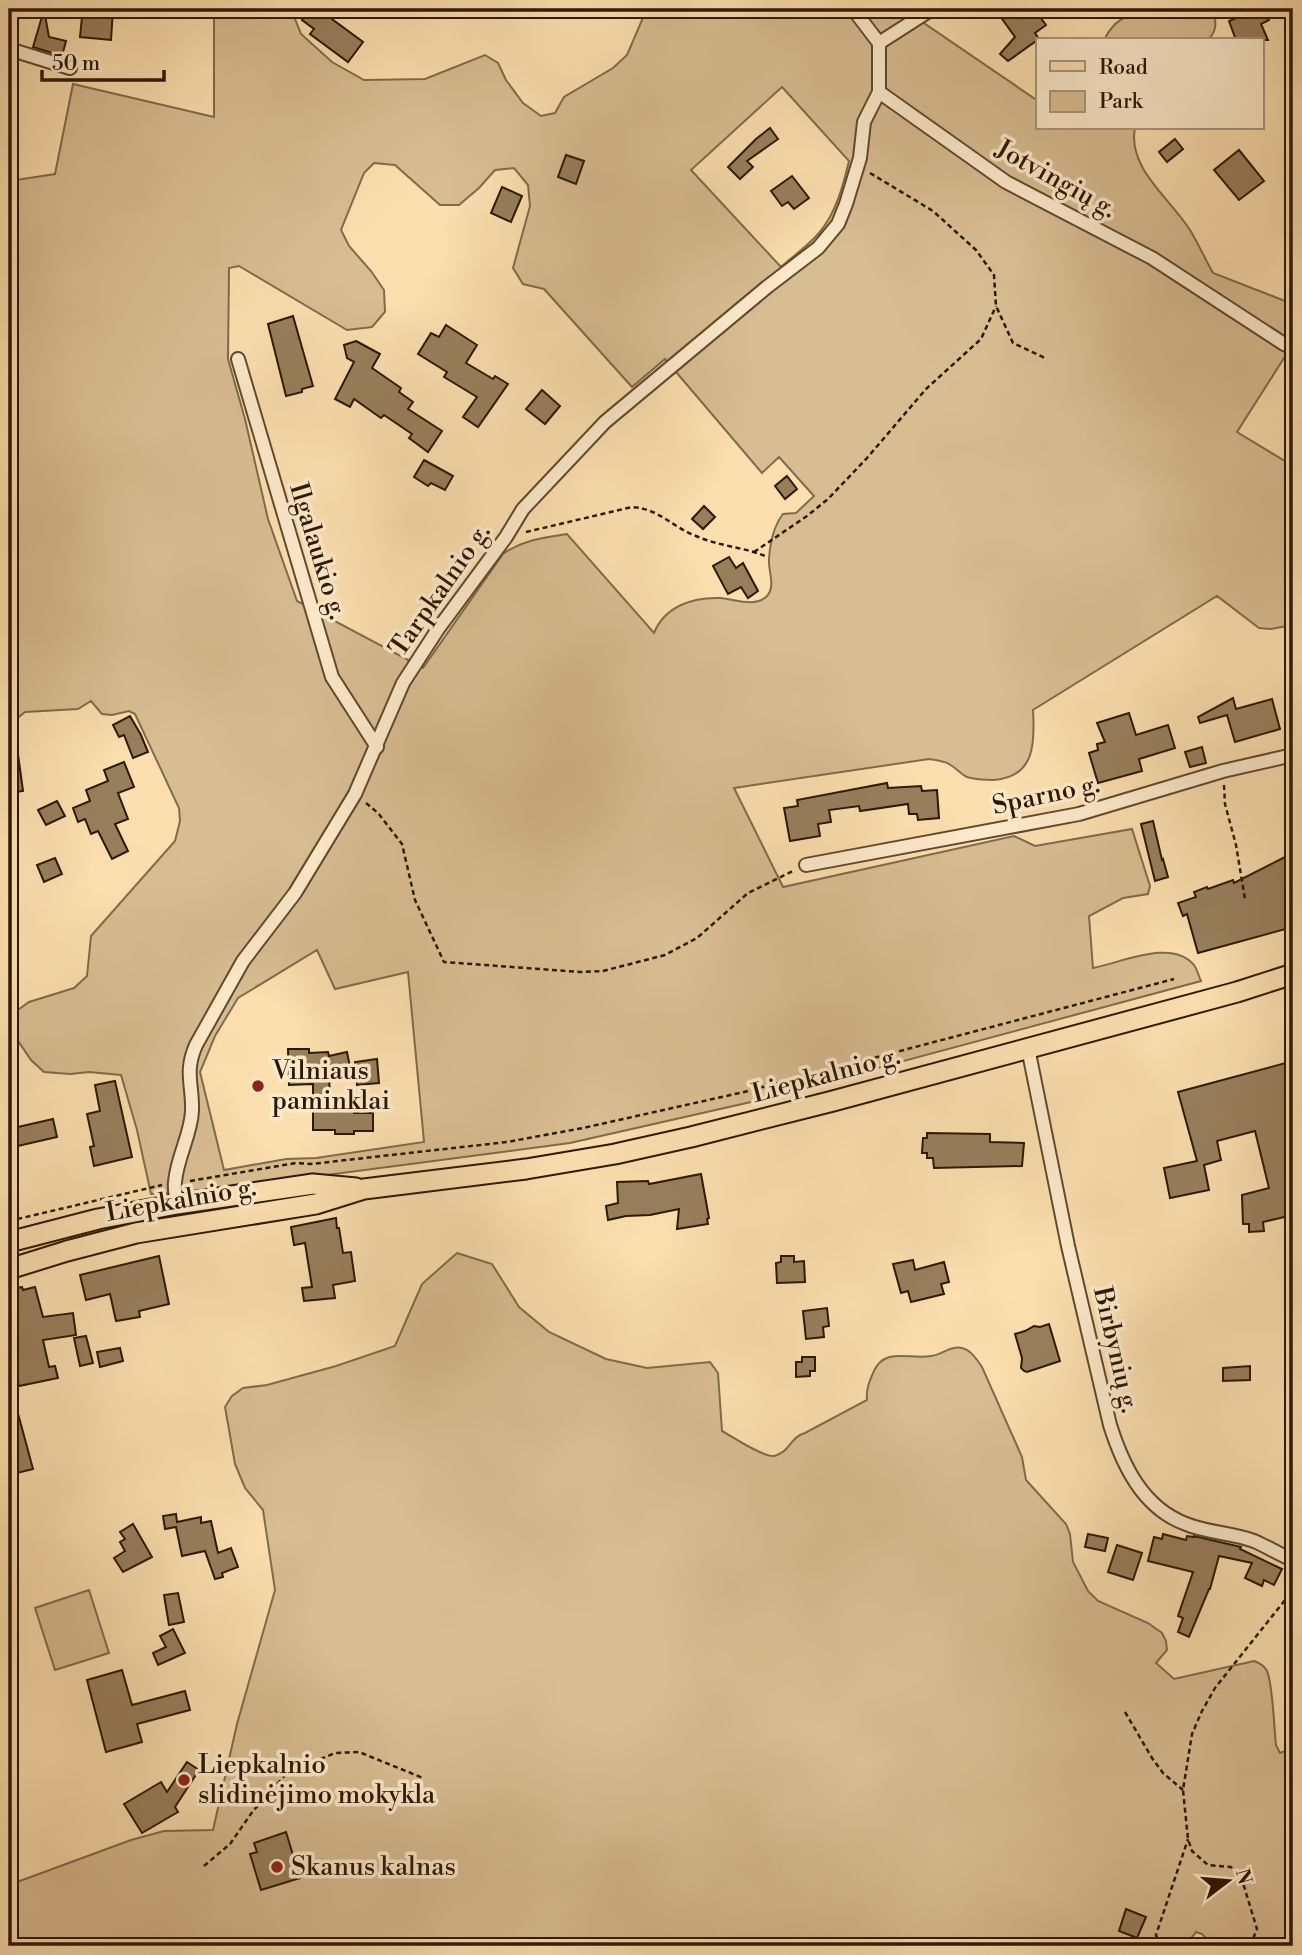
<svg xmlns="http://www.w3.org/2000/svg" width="1302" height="1955" font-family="'Libre Bodoni',serif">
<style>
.green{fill:#d9bd92;stroke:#826a4a;stroke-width:2;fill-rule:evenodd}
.building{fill:#987f5c;stroke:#2c1702;stroke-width:2}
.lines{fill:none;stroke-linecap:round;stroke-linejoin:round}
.minor-casing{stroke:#60492d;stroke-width:16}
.primary-casing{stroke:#2c1702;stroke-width:23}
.path{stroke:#2c1702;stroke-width:2.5;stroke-dasharray:5 3.5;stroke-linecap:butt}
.minor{stroke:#fdeacb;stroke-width:12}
.primary{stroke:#fcdfaf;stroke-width:19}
.poi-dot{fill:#8f2418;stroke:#fdeacb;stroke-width:2.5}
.labels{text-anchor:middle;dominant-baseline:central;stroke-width:7;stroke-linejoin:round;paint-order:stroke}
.street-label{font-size:26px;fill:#2c1702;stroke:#fdeacb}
.poi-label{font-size:26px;fill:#2c1702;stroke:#fdeacb;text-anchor:start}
</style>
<rect width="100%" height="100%" fill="#fcdfaf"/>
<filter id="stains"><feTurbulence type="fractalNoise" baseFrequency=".00286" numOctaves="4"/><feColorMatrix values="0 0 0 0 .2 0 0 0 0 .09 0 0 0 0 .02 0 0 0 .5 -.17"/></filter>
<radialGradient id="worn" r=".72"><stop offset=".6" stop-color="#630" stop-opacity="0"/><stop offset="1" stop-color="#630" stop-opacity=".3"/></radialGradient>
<g class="green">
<path d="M214,9h77l10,25 31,28 32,18 61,-1 60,-24 13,8 8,17 17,23 18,13 14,-3 9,-16 49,-29 14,-13 18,-42 4,-4h267l5,12 117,80v27h97c-8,40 35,70 55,102 8,13 15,29 23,43l80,31v58l-9,-4 -47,74 56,34v159l-22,4 -12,-1 -42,-32 -184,114c2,33 2,67 -39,70 -9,0 -18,0 -27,-3 -6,-3 -11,-9 -18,-13 -5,-3 -13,-4 -20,-5l-195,29 49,99 231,-51 21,10 97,-17 18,57 -2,8 -25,4 -34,18 4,52c28,-5 79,-30 101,-3 3,4 5,12 7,16l-450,121 -181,41 -357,47 -62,4 -14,-64 -16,-55 -32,-3 -19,2 -26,-2 -13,-12 -21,-31 5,-17 14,-10 45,-14 13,-12 4,-40 84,-95 5,-20 -1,-13 -44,-94 -6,-3 -17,4 -10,-1 -11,-13 -13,8 -53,3 -16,13v-544l46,-7 18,-90 141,33zM782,87l67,74c-6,25 -13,52 -30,72 -11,13 -26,23 -38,34l-90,-97zM374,163l21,2 45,40h19l20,-17 16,-18 19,-2 14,17 2,21 -17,62 10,16 21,5 88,98 33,-28 97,114 17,-16 35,39 -18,17 -13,1c-10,13 -13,29 -14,45 -1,12 7,27 -2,37 -12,12 -32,3 -47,2 -27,-1 -55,8 -66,35l-87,-99c-24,4 -45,6 -64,20l-80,114 -126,-67 -29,-82 -23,-100 -17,-60 1,-91 10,-2 108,64 25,-3 13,-15 -1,-22 -13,-19 -22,-25 -8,-16 23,-57zM317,950l18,39 73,-17 16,170 -108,16 -30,1 -62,11 -24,-98 15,-36 23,-38z"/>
<path d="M1152,9h61c3,12 5,21 -5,31h-104c12,-24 24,-24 48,-31z"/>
<path d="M457,1253l35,11 27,43 30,25 57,27 41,9 63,-6 8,11 4,58c11,6 40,26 52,25 2,0 9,-4 10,-5 8,-7 10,-15 21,-18l62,-33c-1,-11 2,-17 6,-27 11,-27 36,-13 58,-17 10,-1 21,-11 31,-8 9,2 15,12 20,19l40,90 4,23 40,44 4,10 3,28 15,29 10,10 50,22 14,10 4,8 1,9 -11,13 18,16 80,-18c6,2 10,4 13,10 6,14 7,57 9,74l4,8 13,-5v198h-79l-12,-12 -6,-2 -6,8 -1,6h-1180v-61l122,-45 33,-9 49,-1 24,-106 38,-134 -12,-80 -18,-22 -10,-24 -10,-57 7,-11 11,-8 24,-3 69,-19 59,-20 27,-62z"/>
<polygon points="89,1590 109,1653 55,1670 35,1608"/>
</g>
<g class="building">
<polygon points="93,9 113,9 111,40 80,37 82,17 88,18 88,12 93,12"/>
<polygon points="311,9 322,18 325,14 363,42 348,62 310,34 314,29 302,20"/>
<polygon points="1010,9 1022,9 1027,15 1034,9 1046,25 1035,33 1039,39 1008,61 1000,54 1015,37 1000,16"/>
<polygon points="1259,9 1264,9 1269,20 1261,24 1268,40 1236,40 1229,21"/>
<polygon points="44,10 49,37 66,41 62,56 33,47"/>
<polygon points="770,128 778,139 747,161 753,167 740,179 728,167 756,139"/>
<polygon points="1175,139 1183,149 1167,162 1159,152"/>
<polygon points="1239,150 1264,181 1239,200 1214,170"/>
<polygon points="566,155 584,161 576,184 558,177"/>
<polygon points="792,176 809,198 794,209 788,202 782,206 771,191"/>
<polygon points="502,187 522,196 511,222 491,213"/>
<polygon points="293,316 313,386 302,389 302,392 286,396 268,324"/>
<polygon points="446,325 477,345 466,363 493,379 495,376 508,384 478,427 463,417 477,397 444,377 447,372 418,354 431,333 439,337"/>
<polygon points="356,341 380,354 372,368 401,388 399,392 413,402 408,409 442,431 428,452 409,438 412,434 384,415 381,418 354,399 350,407 335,399 354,362 347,358 344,345"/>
<polygon points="542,390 560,406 545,424 526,409"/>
<polygon points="424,460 453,476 445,490 431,483 428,486 414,477"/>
<polygon points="787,476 797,489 785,499 775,486"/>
<polygon points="704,506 715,517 703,529 692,519"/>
<polygon points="729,557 736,568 743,563 758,591 748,598 741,587 728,594 713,566"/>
<polygon points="1233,698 1236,709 1272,699 1280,729 1235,742 1227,715 1200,723 1198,717"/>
<polygon points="1129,713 1136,735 1168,725 1175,748 1139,759 1142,771 1098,783 1089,753 1098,750 1097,744 1105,742 1097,723"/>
<polygon points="130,716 141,735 148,752 133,758 124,735 119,737 113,725"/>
<polygon points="9,747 17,747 23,791 9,793"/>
<polygon points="1202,747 1206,763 1190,767 1185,752"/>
<polygon points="124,762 134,787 118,793 128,819 115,824 128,851 112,859 98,831 91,834 85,819 78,822 73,808 90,801 86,790 108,781 104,770"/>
<polygon points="887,783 888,788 921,786 922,791 937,790 939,818 918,820 917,814 909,814 908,804 860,811 859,806 829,810 831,822 818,824 820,836 790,841 784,808 798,806 797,800"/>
<polygon points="57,801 65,816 46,825 38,810"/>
<polygon points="1153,821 1162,860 1163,859 1168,877 1155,881 1141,824"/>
<polygon points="1293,853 1293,927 1198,953 1187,914 1183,916 1178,903 1196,897 1194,892 1207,887 1208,889 1233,880 1234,883"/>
<polygon points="55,858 62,874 44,882 37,865"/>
<polygon points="288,1049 309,1049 309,1053 328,1052 329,1056 347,1052 351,1072 329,1075 330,1099 355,1099 354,1113 373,1113 373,1131 354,1131 354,1134 335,1134 335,1130 313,1130 313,1084 289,1085"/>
<polygon points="377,1059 379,1083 357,1085 355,1062"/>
<polygon points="1293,1061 1293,1215 1263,1222 1264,1231 1249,1232 1249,1224 1243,1224 1242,1195 1269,1188 1255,1131 1217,1141 1221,1160 1204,1165 1209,1190 1170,1198 1164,1168 1197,1161 1178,1092"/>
<polygon points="115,1081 132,1157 94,1166 90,1147 94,1146 87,1114 100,1111 95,1085"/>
<polygon points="53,1119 57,1137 9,1148 9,1129"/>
<polygon points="927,1133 990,1134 990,1142 1024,1143 1022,1166 934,1168 933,1158 927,1158 927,1153 922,1153 923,1138 927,1138"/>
<polygon points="701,1174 709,1218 707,1219 708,1224 677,1229 679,1209 650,1215 626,1216 608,1220 606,1206 618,1203 617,1182 648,1181 649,1184"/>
<polygon points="336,1218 337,1228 339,1228 343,1253 351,1252 355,1281 333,1285 335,1298 304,1301 302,1288 312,1287 305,1243 294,1245 291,1227"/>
<polygon points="159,1256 169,1304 139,1311 140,1317 116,1321 110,1294 86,1300 80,1275"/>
<polygon points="781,1256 794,1256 794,1262 804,1261 805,1282 777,1283 776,1263 781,1262"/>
<polygon points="913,1260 915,1270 944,1262 949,1282 941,1284 944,1294 911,1302 908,1291 901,1293 893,1264"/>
<polygon points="22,1287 23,1290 35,1287 43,1317 73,1313 76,1335 43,1340 49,1367 55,1366 58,1378 19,1386 18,1382 9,1384 9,1290"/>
<polygon points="827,1308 829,1326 823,1327 824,1337 806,1339 803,1311"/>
<polygon points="1049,1324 1060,1361 1027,1372 1024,1371 1021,1368 1022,1358 1015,1334 1025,1331 1034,1326 1040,1327"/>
<polygon points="86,1336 93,1363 80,1366 74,1338"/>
<polygon points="120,1348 123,1361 100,1367 97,1352"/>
<polygon points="802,1357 815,1357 815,1371 810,1371 810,1376 796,1377 796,1362 802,1362"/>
<polygon points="1250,1366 1250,1380 1223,1381 1223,1368"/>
<polygon points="9,1395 13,1395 33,1469 9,1475"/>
<polygon points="176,1514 177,1522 201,1517 201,1523 211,1521 218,1553 231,1548 238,1567 222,1573 223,1577 215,1579 205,1551 182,1556 176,1527 165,1529 163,1516"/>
<polygon points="133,1524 152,1557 123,1572 114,1558 125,1551 120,1542 125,1539 120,1532"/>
<polygon points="1088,1534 1108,1538 1105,1551 1085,1547"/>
<polygon points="1163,1534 1186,1540 1187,1536 1194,1537 1194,1536 1241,1547 1240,1549 1282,1569 1274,1585 1264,1580 1262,1586 1245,1578 1252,1563 1219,1556 1210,1589 1209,1589 1189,1637 1178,1632 1183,1618 1178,1616 1193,1572 1148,1561 1154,1537 1162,1539"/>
<polygon points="1117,1545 1142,1553 1133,1580 1108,1572"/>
<polygon points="178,1593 184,1622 169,1625 164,1595"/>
<polygon points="173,1629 185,1653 158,1665 153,1653 166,1647 160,1636"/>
<polygon points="122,1670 132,1705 185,1691 190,1710 137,1724 142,1742 106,1752 87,1680"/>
<polygon points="187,1762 199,1770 175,1807 178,1812 142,1833 124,1804 161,1782 167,1792"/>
<polygon points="286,1832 300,1878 261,1890 250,1854 257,1852 254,1843"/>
<polygon points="1126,1909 1146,1917 1137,1938 1119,1931"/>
</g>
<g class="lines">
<g class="minor-casing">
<g id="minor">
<polyline points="853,9 879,43 879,92 1006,182 1152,258 1284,344 1293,348"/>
<polyline points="879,43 932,9"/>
<polyline points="9,49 70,68"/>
<polyline points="238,359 332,677 377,747"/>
<polyline points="806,865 1079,814 1223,771 1293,755"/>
<path d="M1028,1048l40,198 42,179c13,41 33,83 76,99 22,9 47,9 68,17 14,6 26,14 39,19"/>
<path d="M177,1204c-1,-7 -3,-15 -2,-22 2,-25 16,-47 17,-71 1,-26 -8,-39 4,-66l47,-84 52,-68 60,-99 48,-111 35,-54 68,-92 17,-28 82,-87 162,-135 51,-39 20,-24 8,-20 14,-46 4,-36 15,-30"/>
</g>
</g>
<g class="primary-casing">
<g id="primary">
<polyline points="9,1242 98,1219 177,1204 313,1184 356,1188"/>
<polyline points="9,1269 67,1251 136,1233 316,1204 364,1189 526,1169 615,1154 691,1137 833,1101 1237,992 1293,974"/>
</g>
</g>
<g class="path">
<polyline points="870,173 933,211 976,250 994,275 996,306 1013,343 1047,359"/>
<path d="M526,532l106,-25c28,2 40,20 64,29 22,10 47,11 69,20"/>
<polyline points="754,552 807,516 828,499 867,458 926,389 981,339 996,306"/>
<polyline points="1224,785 1225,804 1236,845 1245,899"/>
<polyline points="366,803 378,813 402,844 415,900 444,962 580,972 603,971 665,955 697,938 748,893 795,870"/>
<polyline points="190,1181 296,1163 311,1164 507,1142 583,1128 744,1092 1174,979"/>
<polyline points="9,1221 162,1185"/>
<polyline points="1125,1712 1152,1758 1163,1773 1183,1790"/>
<polyline points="204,1866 230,1844 253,1811 287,1773 335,1753 359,1752 423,1778"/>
<polyline points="265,1946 272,1945 275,1946"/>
<polyline points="1160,1946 1156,1935 1188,1839"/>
<polyline points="1250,1946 1257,1929 1243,1883 1231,1867 1208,1865 1192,1851 1188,1839 1183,1790 1192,1734 1202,1711 1215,1688 1293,1590"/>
</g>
<use href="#minor" class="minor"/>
<use href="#primary" class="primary"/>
</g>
<g class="poi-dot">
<circle cx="258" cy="1086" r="7"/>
<circle cx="184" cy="1780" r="7"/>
<circle cx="277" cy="1867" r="7"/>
</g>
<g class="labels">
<g class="street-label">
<text transform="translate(1056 179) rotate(29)">Jotvingių g.</text>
<text transform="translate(318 551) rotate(73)">Ilgalaukio g.</text>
<text transform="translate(440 590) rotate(-55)">Tarpkalnio g.</text>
<text transform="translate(1046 795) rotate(-12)">Sparno g.</text>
<text transform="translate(826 1075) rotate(-15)">Liepkalnio g.</text>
<text transform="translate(181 1200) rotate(-10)">Liepkalnio g.</text>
<text transform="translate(1116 1350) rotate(77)">Birbynių g.</text>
</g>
<g class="poi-label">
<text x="272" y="1071">Vilniaus<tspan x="272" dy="30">paminklai</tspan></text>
<text x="198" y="1765">Liepkalnio<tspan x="198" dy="30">slidinėjimo mokykla</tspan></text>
<text x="291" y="1867">Skanus kalnas</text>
</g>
</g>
<rect width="1302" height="1955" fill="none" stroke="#fcdfaf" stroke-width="35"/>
<rect x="10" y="10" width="1281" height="1934" fill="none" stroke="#2c1702" stroke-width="3.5"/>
<rect x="18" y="18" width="1267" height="1920" fill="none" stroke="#2c1702" stroke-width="2"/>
<rect x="1036" y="38" width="228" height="91" fill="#fdeacb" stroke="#a9967b" stroke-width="2"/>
<rect x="1050" y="61" width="35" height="10" fill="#fcdfaf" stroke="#a9967b" stroke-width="2"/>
<text x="1099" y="74" font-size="21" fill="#2c1702">Road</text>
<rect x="1050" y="91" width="35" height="21" fill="#d9bd92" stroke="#a9967b" stroke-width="2"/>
<text x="1099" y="108" font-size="21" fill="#2c1702">Park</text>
<g transform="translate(1228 1881) rotate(74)" stroke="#fdeacb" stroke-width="5" paint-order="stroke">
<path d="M0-5L12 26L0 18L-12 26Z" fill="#2c1702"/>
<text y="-10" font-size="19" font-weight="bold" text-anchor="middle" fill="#2c1702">N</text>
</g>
<path d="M42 70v10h122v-10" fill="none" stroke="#2c1702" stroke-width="3.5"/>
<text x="52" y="70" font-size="21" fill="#2c1702" stroke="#fdeacb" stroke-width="5" paint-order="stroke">50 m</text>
<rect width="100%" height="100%" filter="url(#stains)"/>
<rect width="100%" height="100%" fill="url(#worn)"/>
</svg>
